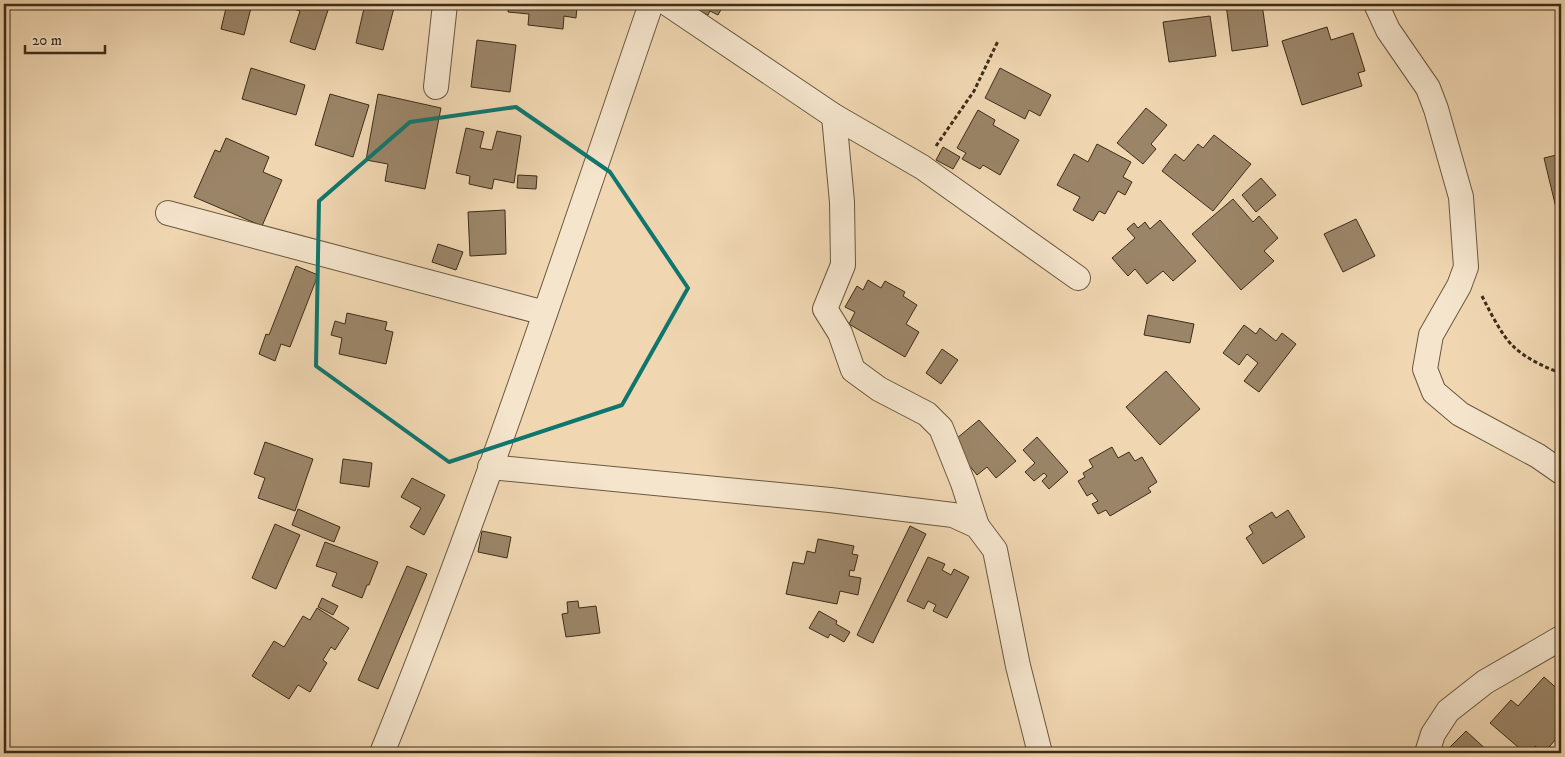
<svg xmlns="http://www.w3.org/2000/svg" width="1565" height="757" font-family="'IM FELL DW Pica',serif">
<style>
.building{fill:#9b8568;stroke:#3e2d17}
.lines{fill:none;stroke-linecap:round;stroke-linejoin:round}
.street-casing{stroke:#6a583e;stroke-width:26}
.path{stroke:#3e2d17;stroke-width:3;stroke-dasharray:4 2.5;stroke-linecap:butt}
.street{stroke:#f5e5cd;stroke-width:24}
.marked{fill:none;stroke:#0f766e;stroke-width:4;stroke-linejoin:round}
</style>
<rect width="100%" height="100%" fill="#f0d7b2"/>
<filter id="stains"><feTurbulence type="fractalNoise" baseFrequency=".004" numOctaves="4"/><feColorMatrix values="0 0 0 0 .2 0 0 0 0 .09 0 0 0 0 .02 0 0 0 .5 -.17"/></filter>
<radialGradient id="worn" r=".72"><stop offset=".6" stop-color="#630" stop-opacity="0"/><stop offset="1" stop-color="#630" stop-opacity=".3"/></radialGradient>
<g class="building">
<polygon points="227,4 252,4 244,35 221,29"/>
<polygon points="278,4 330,4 315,50 290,42 300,11"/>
<polygon points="365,4 395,4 383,50 356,43"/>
<polygon points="509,4 587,4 587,8 577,7 576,18 564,16 563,29 528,25 529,14 508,12"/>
<polygon points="687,4 724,4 718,15 710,11 708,15 687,5"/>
<polygon points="1226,4 1262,4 1268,46 1232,51"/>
<polygon points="1210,16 1216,56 1169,62 1163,22"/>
<polygon points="1327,27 1331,40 1353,33 1365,71 1358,73 1362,86 1302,105 1282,41"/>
<polygon points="477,40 516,45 510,92 471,87"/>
<polygon points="251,68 305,85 296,115 242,99"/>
<polygon points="1000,68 1051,95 1040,116 1029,110 1025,119 985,98"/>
<polygon points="330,94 369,105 353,157 315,145"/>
<polygon points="378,94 441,108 425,189 385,181 388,164 366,160"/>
<polygon points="1146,108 1167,125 1151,144 1156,149 1143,164 1117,143"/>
<polygon points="978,110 995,120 993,125 1019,140 1000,175 983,165 980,169 962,159 966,153 957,148"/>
<polygon points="466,128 484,132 480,148 492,150 497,131 521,136 514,183 494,179 492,189 469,184 470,176 456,173"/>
<polygon points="1214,135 1251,164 1213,211 1162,171 1175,154 1184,161 1198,144 1203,148"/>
<polygon points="226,138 269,157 263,172 282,180 262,226 194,197 215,150 220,152"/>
<polygon points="1097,144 1131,162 1123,177 1132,182 1125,195 1118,191 1105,214 1099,211 1093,221 1073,210 1080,197 1057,185 1074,154 1088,162"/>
<polygon points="943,147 960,157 953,169 936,160"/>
<polygon points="1561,154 1561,212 1557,212 1544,158"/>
<polygon points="518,175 537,176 536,189 517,188"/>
<polygon points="1261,178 1276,195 1256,212 1242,195"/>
<polygon points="1233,199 1253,222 1259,216 1278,238 1264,251 1274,261 1241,290 1192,234"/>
<polygon points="505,210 506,254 470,256 468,212"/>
<polygon points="1356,219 1375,256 1343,272 1324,234"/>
<polygon points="1160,220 1196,261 1173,281 1163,271 1147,284 1135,269 1128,276 1112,258 1135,238 1127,229 1134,223 1138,228 1145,222 1150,229"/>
<polygon points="438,244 463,252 456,270 432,262"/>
<polygon points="296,266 318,275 290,347 281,344 275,361 259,354 266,334 269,335"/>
<polygon points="868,280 881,288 885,281 905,292 903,296 917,305 906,324 919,332 905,357 849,324 855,312 845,307 857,286 863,290"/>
<polygon points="347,313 387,322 385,330 393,332 386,364 339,354 342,338 331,335 335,321 345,324"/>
<polygon points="1148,315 1194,324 1190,343 1144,335"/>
<polygon points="1244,325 1256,334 1260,328 1276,341 1282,333 1296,344 1259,392 1244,381 1258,363 1247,354 1239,365 1223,353"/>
<polygon points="942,349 958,360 941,384 926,373"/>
<polygon points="1166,371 1200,409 1160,445 1126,407"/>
<polygon points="979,420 1016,461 996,478 987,467 977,475 951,443"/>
<polygon points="1037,437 1068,472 1049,489 1042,481 1047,476 1044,473 1034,481 1025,472 1035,463 1023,450"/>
<polygon points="265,442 313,459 295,511 258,498 265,478 254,474"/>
<polygon points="1112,447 1118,458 1129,452 1135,461 1142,457 1157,482 1148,488 1151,492 1110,516 1106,510 1098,514 1092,504 1098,501 1092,493 1087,496 1078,481 1085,477 1083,473 1093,467 1089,460"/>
<polygon points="343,459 372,463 369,487 340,483"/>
<polygon points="412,478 445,495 424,535 410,527 421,508 401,497"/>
<polygon points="298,509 340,527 334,542 292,525"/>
<polygon points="1288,510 1305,537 1263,564 1246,538 1253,533 1249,526 1272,512 1276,518"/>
<polygon points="275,524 300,535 276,589 252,578"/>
<polygon points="910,526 926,534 873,643 857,635"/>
<polygon points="482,531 511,537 507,558 478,552"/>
<polygon points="818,539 854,546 852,554 858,555 854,571 850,570 849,576 861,578 858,595 840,591 837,604 786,594 793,562 804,564 807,551 815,553"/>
<polygon points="325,542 378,562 369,585 367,585 362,598 332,586 337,573 316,566"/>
<polygon points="928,557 945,564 942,570 951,575 954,569 969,577 947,618 933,611 936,605 928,601 924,609 907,601"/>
<polygon points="407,566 427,574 378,689 358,680"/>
<polygon points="322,598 338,606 333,615 318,607"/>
<polygon points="578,601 579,608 596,606 600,633 566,637 562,614 568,613 567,602"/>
<polygon points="317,608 349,628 335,650 331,647 323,660 327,663 310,692 298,685 289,699 252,676 274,641 284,647 303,616 310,620"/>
<polygon points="819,611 837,621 836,624 850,632 844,642 830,634 828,638 809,628"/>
<polygon points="1544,677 1561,692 1561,733 1544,753 1535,746 1529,753 1525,753 1490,723 1511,700 1518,706"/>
<polygon points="1466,731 1490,753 1444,753"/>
</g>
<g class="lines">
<g class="street-casing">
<g id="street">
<polyline points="668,4 834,116 922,167 1078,278"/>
<polyline points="1376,4 1388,30 1428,88 1436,109 1461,197 1466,267 1459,286 1431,335 1425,369 1434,392 1460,414 1538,456 1561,472"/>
<polyline points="436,87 445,4"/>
<polyline points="834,116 842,202 843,265 825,309 840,333 853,370 879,389 927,414 941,428 963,483 977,526"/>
<polyline points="168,213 545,313"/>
<polyline points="490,467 830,500 953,515 977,526 995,550 1018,666 1040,753"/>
<path d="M382,753c100,-246 183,-498 269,-749"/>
<polyline points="1427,753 1433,734 1448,711 1485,682 1561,638"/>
</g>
</g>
<g class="path">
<polyline points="936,146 974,91 998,41"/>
<path d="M1482,296c7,14 20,40 31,50 12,12 33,22 48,27"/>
</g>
<use href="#street" class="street"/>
</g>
<path class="marked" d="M516,107l94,65 78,116 -66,117 -173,57 -133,-96 3,-165 91,-79z"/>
<rect width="1565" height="757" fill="none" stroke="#f0d7b2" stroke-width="20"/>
<rect x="5" y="5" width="1555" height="747" fill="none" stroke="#3e2d17" stroke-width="2.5"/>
<rect x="10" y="10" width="1545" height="737" fill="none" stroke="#3e2d17"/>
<path d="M25 45v8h80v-8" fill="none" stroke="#3e2d17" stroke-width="2.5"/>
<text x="32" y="45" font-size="15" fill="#3e2d17" stroke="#f5e5cd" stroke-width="4" paint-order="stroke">20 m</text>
<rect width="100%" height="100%" filter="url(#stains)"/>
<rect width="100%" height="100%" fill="url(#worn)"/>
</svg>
